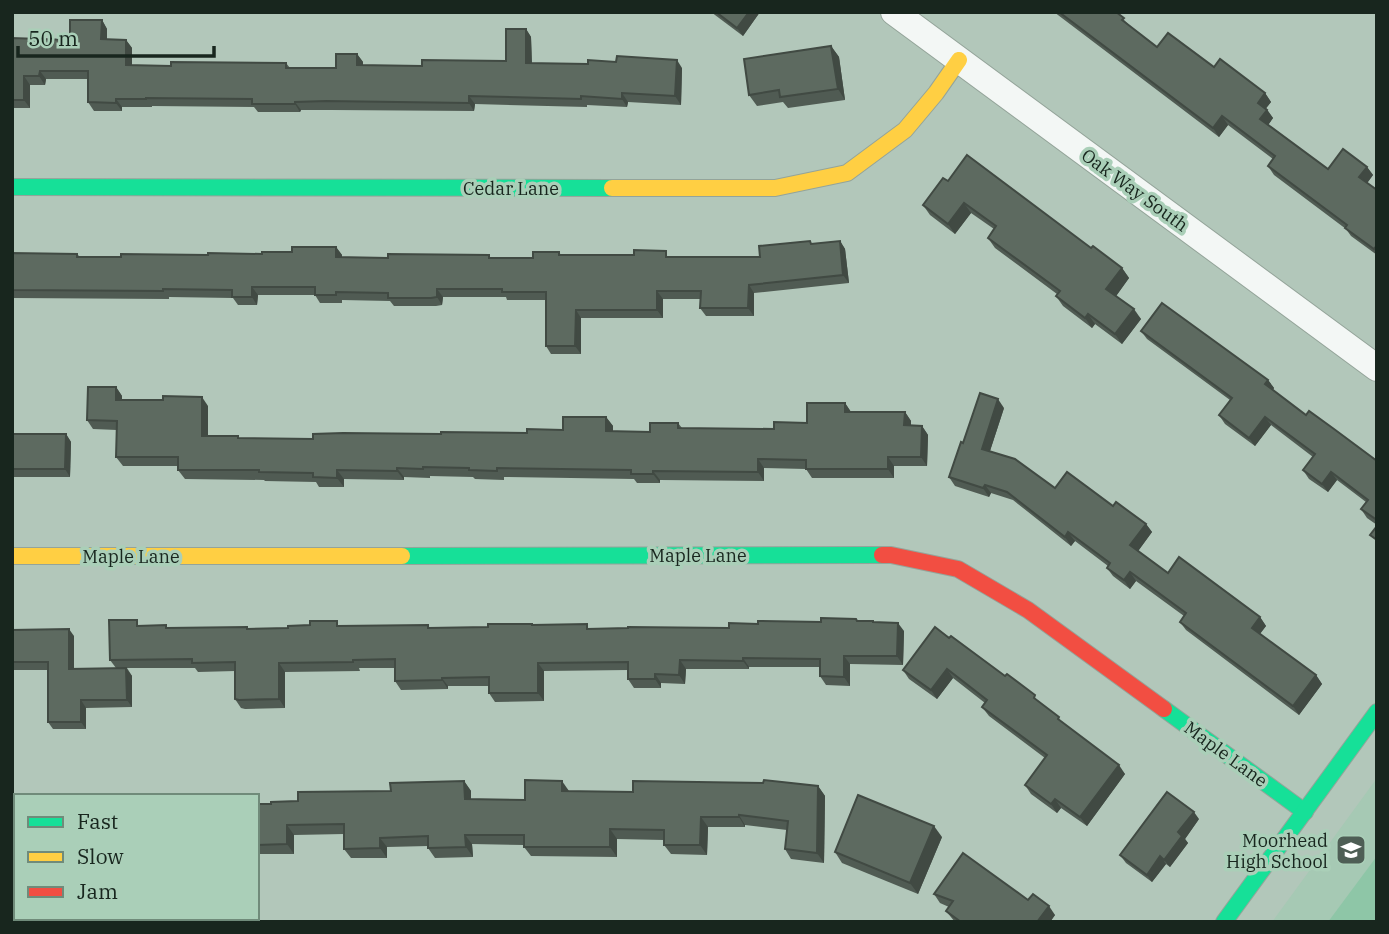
<svg xmlns="http://www.w3.org/2000/svg" width="1389" height="934" font-family="'IBM Plex Serif',serif">
<style>
.built{fill:#a6c9b4}
.green{fill:#8ec6a7}
.lines{fill:none;stroke-linecap:round;stroke-linejoin:round}
.street-casing{stroke:#94a49a;stroke-width:28}
.fast-casing{stroke:#94a49a;stroke-width:18}
.slow-casing{stroke:#94a49a;stroke-width:18}
.jam-casing{stroke:#94a49a;stroke-width:18}
.street{stroke:#f3f7f5;stroke-width:26}
.fast{stroke:#16e098;stroke-width:16}
.slow{stroke:#ffcf43;stroke-width:16}
.jam{stroke:#f24e42;stroke-width:16}
.wall{fill:#505b53}
.shaded-wall{fill:#414a43}
.building{fill:#5d6a60;stroke:#414a43;stroke-width:2}
.labels{text-anchor:middle;dominant-baseline:central;stroke-width:7;stroke-linejoin:round;paint-order:stroke}
.street-label{font-size:18px;fill:#18261e;stroke:#aacfb8}
.poi-label{font-size:18px;fill:#18261e;stroke:#aacfb8;text-anchor:end}
</style>
<rect width="100%" height="100%" fill="#b2c7ba"/>
<polygon class="built" points="1377,778 1377,922 1272,922"/>
<polygon class="green" points="1377,856 1377,922 1328,922"/>
<g class="lines">
<g class="street-casing">
<polyline id="street" points="894,12 1377,368"/>
</g>
<g class="fast-casing">
<g id="fast">
<polyline points="12,187 612,188"/>
<polyline points="402,556 882,555"/>
<polyline points="1164,709 1305,812"/>
<polyline points="1224,922 1377,712"/>
</g>
</g>
<g class="slow-casing">
<g id="slow">
<polyline points="612,188 775,188 847,173 905,130 936,93 959,60"/>
<polyline points="12,556 402,556"/>
</g>
</g>
<g class="jam-casing">
<polyline id="jam" points="882,555 891,555 958,569 1028,610 1164,709"/>
</g>
<use href="#street" class="street"/>
<use href="#fast" class="fast"/>
<use href="#slow" class="slow"/>
<use href="#jam" class="jam"/>
</g>
<g class="wall">
<polygon points="711,12 760,12 743,36"/>
<polygon points="1054,12 1116,12 1130,26 1157,47 1214,67 1265,93 1271,102 1266,108 1273,118 1268,125 1328,169 1367,167 1373,175 1367,183 1377,190 1377,255 1351,236 1346,229 1274,175 1268,166 1273,159 1228,125 1219,137"/>
<polygon points="102,20 107,29 107,39 126,40 132,48 132,65 171,66 286,63 290,68 336,68 357,54 363,62 363,65 422,66 506,61 526,29 531,37 532,63 682,68 681,105 628,102 627,107 587,105 587,107 475,104 474,111 332,110 301,110 300,112 258,112 254,107 152,106 152,107 122,107 122,111 94,111 88,102 88,79 46,79 45,85 30,85 30,108 12,108 12,38 70,40"/>
<polygon points="831,46 839,57 845,100 788,108 783,102 757,106 749,95"/>
<polygon points="948,181 1091,248 1122,268 1129,278 1116,296 1141,319 1122,344 1095,324 1092,328 1063,306 1056,296 1057,294 995,248 988,238 994,229 971,213 955,234 930,215 923,205"/>
<polygon points="840,241 845,249 849,283 754,293 754,316 706,316 700,308 701,299 663,299 663,318 581,318 581,354 551,354 546,346 546,300 507,300 506,297 443,297 442,305 436,306 394,306 390,301 342,300 342,303 320,303 315,295 258,295 257,305 238,305 233,298 169,297 169,299 12,298 12,253 77,254 80,257 121,257 262,254 336,247 342,255 342,257 533,258 559,252 561,255 760,257 812,244"/>
<polygon points="1141,331 1268,380 1274,388 1273,390 1306,415 1377,461 1377,525 1367,518 1361,509 1366,502 1337,480 1328,492 1309,479 1303,470 1313,457 1271,425 1255,446 1225,424 1219,415 1230,400 1147,339"/>
<polygon points="116,387 122,396 122,400 208,406 208,436 238,436 239,438 313,439 441,434 527,433 563,430 606,417 613,426 613,431 650,432 678,423 682,428 774,429 807,423 845,403 851,412 905,412 911,421 911,426 922,426 928,435 927,466 894,466 894,478 812,478 806,469 764,468 764,481 660,480 660,483 637,483 634,479 504,477 504,480 475,479 473,477 430,476 430,478 404,477 404,480 344,479 344,487 319,487 316,482 265,481 264,480 185,479 178,470 178,466 123,466 116,457 117,430 93,429 87,420"/>
<polygon points="1004,408 990,451 1055,488 1113,506 1146,524 1152,532 1138,551 1168,573 1260,617 1266,626 1260,634 1316,675 1322,684 1299,715 1186,630 1180,622 1184,616 1136,581 1130,589 1113,576 1107,568 1108,566 1075,541 1071,546 1013,500 991,493 989,497 955,486 949,477 963,443"/>
<polygon points="12,434 66,434 71,442 70,477 12,477"/>
<polygon points="858,621 874,622 904,631 903,665 850,664 850,686 826,685 820,676 820,667 749,667 749,669 686,669 685,684 661,683 661,688 634,688 628,679 628,670 544,671 544,701 495,702 489,693 489,686 448,686 448,689 401,690 395,681 395,668 359,668 360,671 285,672 285,708 245,709 241,708 235,699 235,671 198,672 195,668 127,668 132,676 132,707 86,708 86,729 53,729 48,722 48,670 12,670 12,630 74,636 74,669 116,668 110,660 141,626 167,628 247,627 249,629 341,626 428,625 430,628 488,627 532,624 533,625 590,629 729,628 758,624"/>
<polygon points="935,627 1040,702 1065,725 1125,774 1087,826 1061,808 1057,813 1031,794 1025,785 1045,758 989,716 982,707 985,703 953,678 937,699 909,679 903,670"/>
<polygon points="464,781 471,791 471,799 525,800 569,791 633,792 818,786 825,796 824,863 791,859 785,849 787,830 745,825 745,827 708,827 707,855 671,854 664,845 664,840 617,839 617,857 531,856 524,847 524,845 472,844 473,857 435,858 428,848 428,846 387,847 387,858 351,858 344,849 344,834 294,835 294,854 257,854 257,804 298,801 391,791"/>
<rect x="12" y="807" width="4" height="48"/>
<polygon points="1199,819 1185,839 1188,843 1170,867 1166,864 1152,882 1126,863 1120,855"/>
<polygon points="942,837 918,894 842,863 835,852"/>
<polygon points="934,894 1028,900 1055,915 1050,922 955,922 946,911 949,907 940,903"/>
</g>
<g class="shaded-wall">
<polygon points="749,12 760,12 743,36 737,28"/>
<polygon points="102,20 107,29 107,48 101,39"/>
<polygon points="526,29 531,37 532,71 526,63"/>
<polygon points="126,40 132,48 132,74 126,65"/>
<polygon points="831,46 839,57 845,100 838,89"/>
<polygon points="357,54 363,62 363,74 357,65"/>
<polygon points="677,60 682,68 681,105 675,96"/>
<polygon points="40,71 46,79 45,85 39,76"/>
<polygon points="24,76 30,85 30,108 24,100"/>
<polygon points="622,93 628,102 627,107 622,99"/>
<polygon points="1265,93 1271,102 1264,111 1258,103"/>
<polygon points="469,96 475,104 474,111 469,103"/>
<polygon points="116,99 122,107 122,111 116,103"/>
<polygon points="295,102 301,110 300,112 295,104"/>
<polygon points="1267,110 1273,118 1266,128 1260,119"/>
<polygon points="1222,116 1228,125 1219,137 1213,128"/>
<polygon points="1367,167 1373,175 1365,186 1359,177"/>
<polygon points="964,203 971,213 955,234 948,224"/>
<polygon points="840,241 845,249 849,283 843,275"/>
<polygon points="336,247 342,255 342,265 336,257"/>
<polygon points="1122,268 1129,278 1114,299 1106,289"/>
<polygon points="749,285 754,293 754,316 748,308"/>
<polygon points="252,287 258,295 257,305 252,297"/>
<polygon points="437,289 443,297 442,305 437,297"/>
<polygon points="657,291 663,299 663,318 657,310"/>
<polygon points="1134,309 1141,319 1122,344 1115,334"/>
<polygon points="576,310 581,318 581,354 575,346"/>
<polygon points="1088,314 1095,324 1092,328 1085,318"/>
<polygon points="1268,380 1274,388 1271,392 1265,384"/>
<polygon points="116,387 122,396 122,409 116,400"/>
<polygon points="202,397 208,406 208,445 202,436"/>
<polygon points="998,399 1004,408 988,457 982,449"/>
<polygon points="845,403 851,412 845,412"/>
<polygon points="905,412 911,421 911,435 904,425"/>
<polygon points="606,417 613,426 613,440 606,431"/>
<polygon points="1265,417 1271,425 1255,446 1249,438"/>
<polygon points="922,426 928,435 927,466 921,457"/>
<polygon points="66,434 71,442 70,477 65,469"/>
<polygon points="888,457 894,466 894,478 888,469"/>
<polygon points="758,459 764,468 764,481 758,472"/>
<polygon points="397,468 404,477 404,480 397,471"/>
<polygon points="337,470 344,479 344,487 337,478"/>
<polygon points="653,471 660,480 660,483 653,474"/>
<polygon points="1331,472 1337,480 1328,492 1322,484"/>
<polygon points="985,485 991,493 989,497 983,488"/>
<polygon points="1146,524 1152,532 1136,554 1130,545"/>
<polygon points="1068,532 1075,541 1071,546 1065,537"/>
<polygon points="1130,572 1136,581 1130,589 1124,580"/>
<polygon points="1260,617 1266,626 1258,636 1252,628"/>
<polygon points="898,623 904,631 903,665 897,656"/>
<polygon points="69,629 74,636 74,676 69,669"/>
<polygon points="844,656 850,664 850,686 844,677"/>
<polygon points="743,658 749,667 749,669 743,661"/>
<polygon points="680,660 686,669 685,684 679,675"/>
<polygon points="279,663 285,672 285,708 279,699"/>
<polygon points="538,663 544,671 544,701 538,693"/>
<polygon points="126,668 132,676 132,707 127,700"/>
<polygon points="947,669 953,678 937,699 931,690"/>
<polygon points="655,674 661,683 661,688 655,679"/>
<polygon points="1316,675 1322,684 1299,715 1293,706"/>
<polygon points="442,678 448,686 448,689 442,680"/>
<polygon points="81,700 86,708 86,729 81,722"/>
<polygon points="1119,765 1125,774 1087,826 1080,817"/>
<polygon points="464,781 471,791 471,809 465,799"/>
<polygon points="562,781 569,791 562,791"/>
<polygon points="818,786 825,796 824,863 817,853"/>
<polygon points="1055,799 1061,808 1057,813 1051,804"/>
<polygon points="1194,812 1199,819 1185,839 1188,843 1170,867 1164,860 1178,832"/>
<polygon points="739,815 745,825 745,827 739,817"/>
<polygon points="701,817 708,827 707,855 700,845"/>
<polygon points="287,825 294,835 294,854 287,844"/>
<polygon points="934,826 942,837 918,894 910,883"/>
<polygon points="610,829 617,839 617,857 610,847"/>
<polygon points="465,835 472,844 473,857 466,847"/>
<polygon points="380,838 387,847 387,858 380,848"/>
<polygon points="1160,856 1166,864 1152,882 1147,875"/>
<polygon points="1049,906 1055,915 1050,922 1037,922"/>
</g>
<g class="building">
<polygon points="716,12 749,12 737,28"/>
<polygon points="1059,12 1116,12 1124,18 1122,20 1157,47 1168,33 1214,67 1220,59 1265,93 1258,103 1267,110 1260,119 1328,169 1343,149 1367,167 1359,177 1377,190 1377,245 1374,249 1345,228 1347,225 1268,166 1275,156 1222,116 1213,128"/>
<polygon points="70,20 102,20 101,39 126,40 126,65 171,66 171,62 286,63 286,68 336,68 336,54 357,54 357,65 422,66 422,60 506,61 506,29 526,29 526,63 588,64 588,60 616,62 617,56 677,60 675,96 622,93 622,99 581,96 581,99 469,96 469,103 326,101 295,102 295,104 252,104 252,99 146,98 146,99 116,99 116,103 88,102 88,71 40,71 39,76 24,76 24,100 12,100 12,38 70,40"/>
<polygon points="831,46 838,89 780,97 779,90 749,95 744,59"/>
<polygon points="967,155 1091,248 1093,246 1122,268 1106,289 1134,309 1115,334 1088,314 1085,318 1056,296 1060,291 988,238 996,226 964,203 948,224 923,205 943,178 948,181"/>
<polygon points="810,241 811,244 840,241 843,275 749,285 748,308 700,308 701,291 657,291 657,310 576,310 575,346 546,346 546,292 502,292 502,289 437,289 437,297 431,298 388,298 388,293 336,292 336,295 315,295 315,287 252,287 252,297 232,297 232,290 163,289 163,291 12,290 12,253 77,254 77,257 121,257 121,254 208,255 208,253 262,254 262,252 292,252 292,247 336,247 336,257 388,258 388,254 489,255 489,258 533,258 533,252 559,252 559,255 634,255 634,250 666,251 666,257 760,257 759,246"/>
<polygon points="1162,303 1268,380 1265,384 1306,415 1309,411 1334,429 1377,461 1377,520 1361,509 1368,500 1331,472 1322,484 1303,470 1315,454 1265,417 1249,438 1219,415 1232,398 1141,331"/>
<polygon points="88,387 116,387 116,400 163,400 163,396 202,397 202,436 238,436 238,438 313,439 313,434 343,433 441,434 441,432 527,433 527,429 563,430 563,417 606,417 606,431 650,432 650,423 678,423 678,428 774,429 774,422 807,423 807,403 845,403 845,412 905,412 904,425 922,426 921,457 888,457 888,469 806,469 806,460 758,459 758,472 653,471 653,474 631,474 631,470 497,468 497,471 469,470 469,468 423,467 423,469 397,468 397,471 337,470 337,478 313,477 313,473 259,472 259,470 178,470 178,457 116,457 117,421 87,420"/>
<polygon points="980,393 998,399 982,449 1015,459 1055,488 1067,472 1113,506 1116,502 1146,524 1130,545 1168,573 1179,557 1260,617 1252,628 1316,675 1293,706 1180,622 1186,613 1130,572 1124,580 1107,568 1110,563 1068,532 1065,537 1007,492 985,485 983,488 949,477 961,442 963,443"/>
<polygon points="12,434 66,434 65,469 12,469"/>
<polygon points="1377,526 1377,540 1370,535"/>
<polygon points="821,618 856,619 857,621 873,621 873,622 898,623 897,656 844,656 844,677 820,676 820,659 743,658 743,661 680,660 679,675 655,674 655,679 628,679 628,662 538,663 538,693 489,693 489,677 442,678 442,680 395,681 395,659 353,660 353,662 279,663 279,699 239,700 235,699 235,662 192,663 192,659 110,660 109,620 137,620 137,626 166,625 166,628 247,627 247,629 288,628 288,626 310,625 310,621 337,621 337,626 428,625 428,628 488,627 488,624 532,624 532,625 587,624 587,629 628,628 628,627 729,628 729,623 758,624 758,621 821,622"/>
<polygon points="935,627 949,638 951,636 1005,676 1007,674 1035,695 1034,698 1059,717 1058,719 1119,765 1080,817 1055,799 1051,804 1025,785 1047,755 982,707 987,700 947,669 931,690 903,670"/>
<polygon points="69,629 69,669 126,668 127,700 81,700 81,722 48,722 48,662 12,662 12,630"/>
<polygon points="525,780 562,781 562,791 633,792 633,781 763,783 764,780 818,786 817,853 785,849 788,821 739,815 739,817 701,817 700,845 664,845 664,830 610,829 610,847 524,847 524,835 465,835 466,847 428,848 428,836 380,838 380,848 344,849 344,824 287,825 287,844 257,845 257,804 271,804 271,802 298,801 298,792 391,791 390,783 464,781 465,799 525,800"/>
<polygon points="1167,792 1194,812 1178,832 1182,836 1164,860 1160,856 1147,875 1120,855"/>
<polygon points="158,794 158,796 79,796"/>
<polygon points="858,795 934,826 910,883 835,852"/>
<rect x="12" y="807" width="4" height="38"/>
<polygon points="963,853 1028,900 1033,894 1049,906 1037,922 961,922 946,911 953,901 934,894"/>
</g>
<defs>
<g id="school-square" transform="scale(1.575)"><rect x="-9" y="-9" width="18" height="18" rx="4" fill="#4e5e55" stroke="#aacfb8"/><path d="M0-5L7-2L0 1L-7-2ZM-4 1L0 2.5L4 1V4Q0 6-4 4Z" fill="#fff"/></g>
</defs>
<g fill-rule="evenodd">
<use href="#school-square" x="1351" y="850"/>
</g>
<g class="labels">
<g class="street-label">
<text x="511" y="188">Cedar Lane</text>
<text transform="translate(1135 190) rotate(36)">Oak Way South</text>
<text x="698" y="555">Maple Lane</text>
<text x="131" y="556">Maple Lane</text>
<text transform="translate(1226 754) rotate(36)">Maple Lane</text>
</g>
<g class="poi-label">
<text x="1328" y="840">Moorhead<tspan x="1328" dy="21">High School</tspan></text>
</g>
</g>
<rect width="1389" height="934" fill="none" stroke="#18261e" stroke-width="28"/>
<rect x="14" y="794" width="245" height="126" fill="#aacfb8" stroke="#708b7a" stroke-width="2"/>
<rect x="28" y="817" width="35" height="10" fill="#16e098" stroke="#708b7a" stroke-width="2"/>
<text x="77" y="829" font-size="21" fill="#18261e">Fast</text>
<rect x="28" y="852" width="35" height="10" fill="#ffcf43" stroke="#708b7a" stroke-width="2"/>
<text x="77" y="864" font-size="21" fill="#18261e">Slow</text>
<rect x="28" y="887" width="35" height="10" fill="#f24e42" stroke="#708b7a" stroke-width="2"/>
<text x="77" y="899" font-size="21" fill="#18261e">Jam</text>
<path d="M18 46v10h196v-10" fill="none" stroke="#18261e" stroke-width="3.5"/>
<text x="28" y="46" font-size="21" fill="#18261e" stroke="#aacfb8" stroke-width="5" paint-order="stroke">50 m</text>
</svg>
